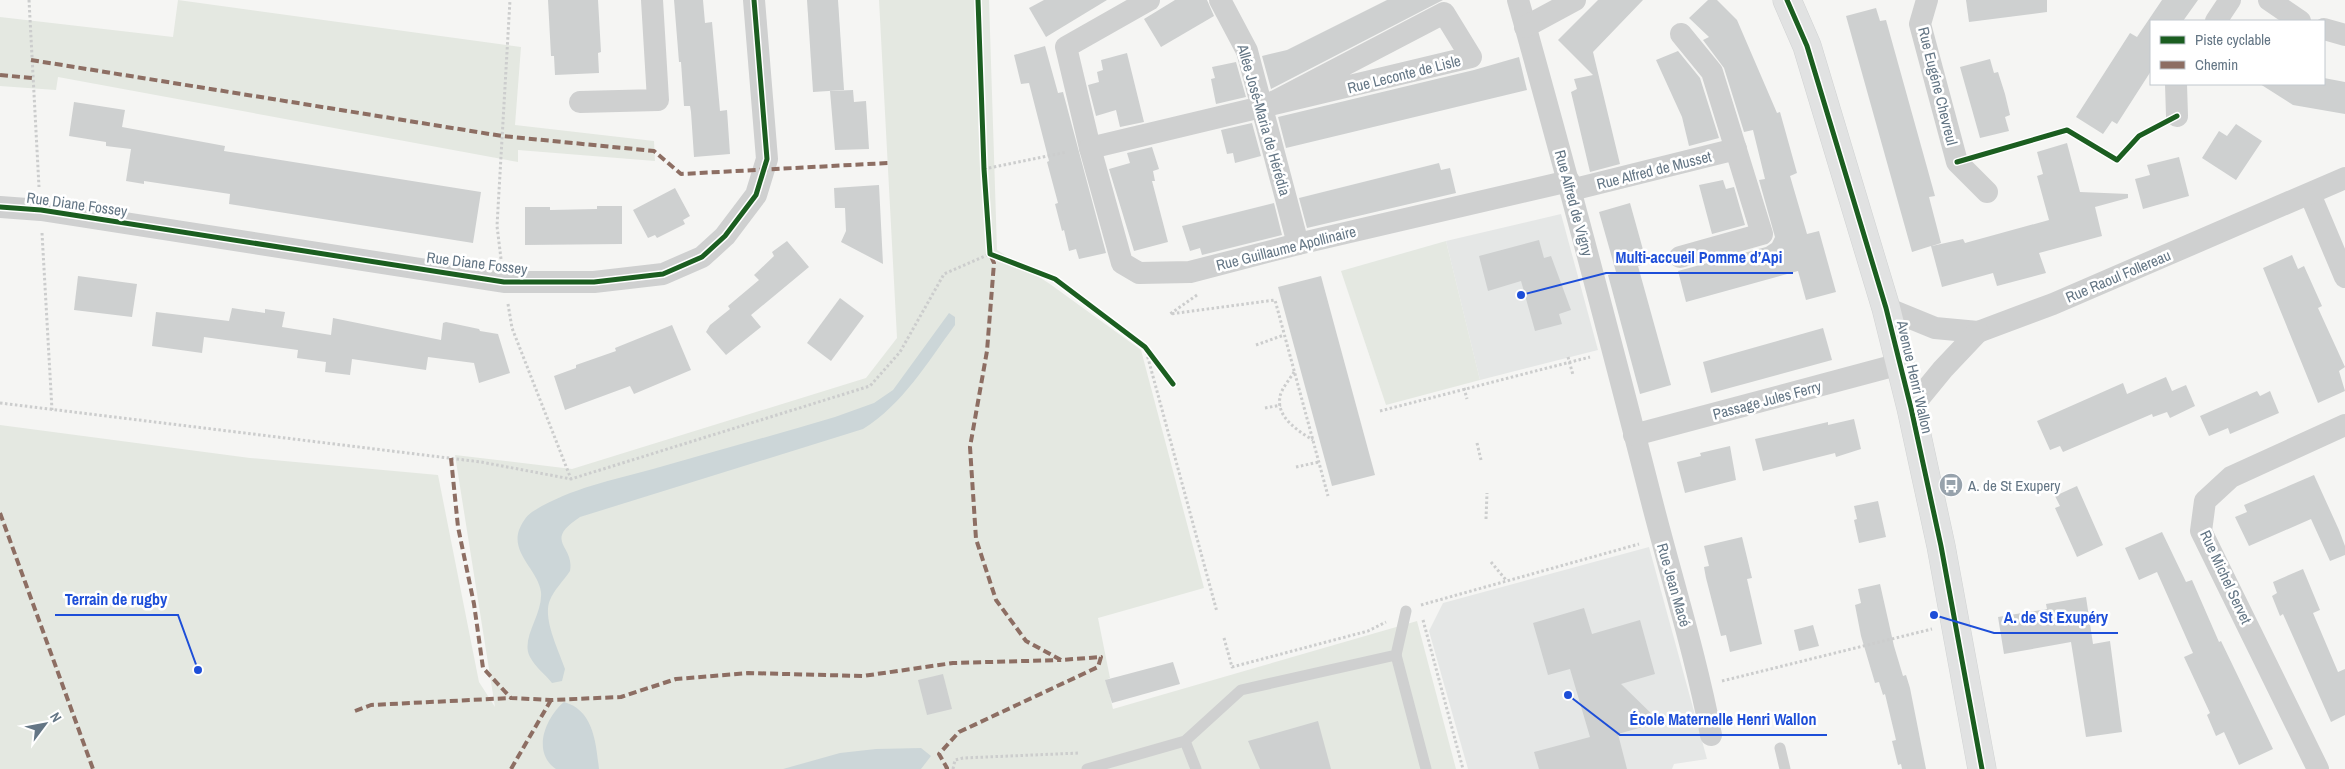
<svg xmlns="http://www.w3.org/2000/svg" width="2345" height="769" font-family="'Archivo Narrow',sans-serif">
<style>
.built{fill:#e5e7e6}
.green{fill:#e4e8e1}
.water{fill:#ccd6d8}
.building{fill:#ced0d0}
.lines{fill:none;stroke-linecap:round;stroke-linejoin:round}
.secondary-casing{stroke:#d1d3d3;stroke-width:29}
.path{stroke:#cccdcd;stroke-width:3;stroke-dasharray:2.5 2.5;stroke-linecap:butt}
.lane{stroke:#cfd0d0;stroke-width:11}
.street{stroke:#cfd0d0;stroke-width:22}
.secondary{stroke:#e1e2e2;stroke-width:28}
.quiet{stroke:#8d6e63;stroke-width:4;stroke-dasharray:8 4;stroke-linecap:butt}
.cycleway-casing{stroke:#fff;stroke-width:8}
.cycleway{stroke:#1b5e20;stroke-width:5}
.labels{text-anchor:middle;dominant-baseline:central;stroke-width:5;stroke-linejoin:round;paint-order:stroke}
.street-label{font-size:15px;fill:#647685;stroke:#fff}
.poi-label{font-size:15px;fill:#647685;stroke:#fff;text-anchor:start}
.leader{fill:none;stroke:#1d4ed8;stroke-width:2}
.callout-dot{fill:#1d4ed8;stroke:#fff;stroke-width:2}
.callout-label{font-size:16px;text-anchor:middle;font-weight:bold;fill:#1d4ed8;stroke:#fff;stroke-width:5;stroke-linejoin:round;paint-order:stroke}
</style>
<rect width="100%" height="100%" fill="#f5f5f3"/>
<g class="built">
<polygon points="1561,214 1598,350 1480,380 1446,241"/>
<polygon points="1649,547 1707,759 1674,764 1672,769 1468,769 1429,631 1443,603"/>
</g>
<g class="green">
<polygon points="178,0 521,47 515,125 654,141 655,161 518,150 518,162 58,77 56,90 0,86 0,17 173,37"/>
<polygon points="879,0 989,0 997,250 1050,284 1141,350 1204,588 1098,618 1110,678 1106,680 1113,709 1417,621 1456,769 0,769 0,425 250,458 438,475 479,682 495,707 455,455 572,469 866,378 897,338"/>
<polygon points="1446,241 1480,380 1386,405 1341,271"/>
</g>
<g class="water">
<path d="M949,313l6,4v8c-28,38 -52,79 -92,104l-283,88c-38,25 -5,28 -10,54 -6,9 -16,19 -20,29 -8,18 9,51 15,69l-3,12 -10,2c-7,-9 -17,-16 -22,-26 -10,-19 13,-42 11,-65 -3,-22 -30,-38 -22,-62 3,-7 7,-14 13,-18 36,-23 80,-32 121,-43 60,-17 121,-34 182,-52l39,-14 19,-13z"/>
<path d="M564,702c30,8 32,42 35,67h-43c-25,-17 -10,-52 8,-67z"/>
<polygon points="921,748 931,756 921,769 783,769 840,753 876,749"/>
</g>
<g class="building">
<polygon points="548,0 598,0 601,52 598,53 599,73 555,75 554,56 551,56"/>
<polygon points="674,0 703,0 705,23 712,22 720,111 727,110 730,154 694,157 691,112 690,106 684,106 681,62 679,62"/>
<polygon points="807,0 838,0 844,90 813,92"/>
<polygon points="1044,0 1107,0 1046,37 1029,8"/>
<polygon points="1175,0 1207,0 1214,16 1161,47 1144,19"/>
<polygon points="1387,0 1443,0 1271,89 1262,56 1287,50"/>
<polygon points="1598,0 1643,0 1593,52 1620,164 1590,172 1571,92 1577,89 1574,79 1593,75 1558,40"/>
<polygon points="1708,0 1717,0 1737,20 1777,113 1780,112 1797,173 1790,176 1807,234 1819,231 1836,292 1806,300 1798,271 1686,302 1678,271 1766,247 1772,243 1775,237 1759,180 1765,179 1753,130 1744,132 1724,68 1703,40 1709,37 1689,18"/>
<polygon points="1966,0 2047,0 2047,12 1969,22"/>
<polygon points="2162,0 2198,0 2183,21 2151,21 2151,71 2117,124 2112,121 2103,134 2076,117 2130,33 2137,37"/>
<polygon points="1876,8 1880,21 1886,20 1935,196 1929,197 1941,243 1932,246 1963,239 1965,243 2049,220 2037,176 2043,174 2037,152 2067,143 2080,192 2128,194 2128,198 2095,207 2102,236 2039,253 2046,273 1997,286 1993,273 1942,287 1931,246 1912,252 1846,16"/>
<polygon points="1045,46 1058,93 1063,92 1106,253 1079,259 1076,249 1069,251 1064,230 1062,231 1055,204 1058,203 1047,162 1049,161 1029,83 1021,84 1014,55"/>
<polygon points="1678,51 1700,78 1719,138 1689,146 1682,117 1656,60"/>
<polygon points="1127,53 1144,122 1120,127 1116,110 1096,116 1088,85 1099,82 1097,72 1103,70 1101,60"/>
<polygon points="1519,57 1527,90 1286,148 1278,117 1474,70"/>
<polygon points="1990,59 1994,73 1998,72 2005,94 2010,115 2005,117 2009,131 1980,138 1960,67"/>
<polygon points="1236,62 1246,97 1216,104 1211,79 1215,78 1212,67"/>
<polygon points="2324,78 2345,82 2345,114 2293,105 2260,84 2324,84"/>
<polygon points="853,90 854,102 866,101 869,149 835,150 830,91"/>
<polygon points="74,102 125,110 122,127 225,146 224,151 481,192 473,243 229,204 230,194 144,181 144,184 126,181 131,149 106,146 106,142 69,136"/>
<polygon points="1252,123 1261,156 1235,163 1233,153 1227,154 1221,130"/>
<polygon points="2236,124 2262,141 2236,180 2202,158 2219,131 2227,136"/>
<polygon points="1152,147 1159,169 1153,171 1155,181 1152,181 1168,242 1134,251 1109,169 1130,163 1127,153"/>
<polygon points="2179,157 2189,196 2143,209 2135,179 2150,175 2147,165"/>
<polygon points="1439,163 1441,170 1450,168 1456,193 1307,228 1299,198"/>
<polygon points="1723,180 1726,189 1734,187 1745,225 1712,234 1699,185"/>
<polygon points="879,185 883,264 841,242 846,231 845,208 835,208 834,188"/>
<polygon points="675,188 690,216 683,220 685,224 657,238 655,235 648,238 633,210"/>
<polygon points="1274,203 1282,235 1202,255 1200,248 1190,251 1182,226"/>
<polygon points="1630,203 1647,264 1638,266 1671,385 1640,394 1608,275 1616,272 1599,212"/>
<polygon points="597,206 622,206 622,244 525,245 525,207 550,207 550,210 597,209"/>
<polygon points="1539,240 1544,258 1551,256 1571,310 1559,314 1562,324 1535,331 1521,281 1488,291 1479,256"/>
<polygon points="787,241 809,267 751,315 761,327 726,355 706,332 710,325 730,309 728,306 759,280 754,275 774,256 772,252"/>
<polygon points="2292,255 2298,269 2304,266 2322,306 2318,308 2345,367 2339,371 2345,391 2318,403 2263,268"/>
<polygon points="78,276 137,284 132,317 74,310"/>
<polygon points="1321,276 1375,475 1332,486 1278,287"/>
<polygon points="840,298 864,316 831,361 807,343"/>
<polygon points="232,308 265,313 265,309 285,312 282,327 331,335 333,318 441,340 443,323 446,322 479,329 480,331 498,334 510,373 479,383 474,363 428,357 426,370 352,359 350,375 325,372 326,362 297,358 298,350 204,337 202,353 152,346 156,312 229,321"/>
<polygon points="672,325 691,370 634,394 630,386 565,410 554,376 576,368 576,365 616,351 615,348"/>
<polygon points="1823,328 1832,360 1711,393 1703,362"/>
<polygon points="2166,377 2172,391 2186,385 2195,406 2170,418 2167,412 2153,417 2152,414 2063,452 2060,446 2050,450 2037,421 2123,383 2127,394"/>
<polygon points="2257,391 2260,396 2270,391 2279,413 2230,434 2228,428 2209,436 2200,416"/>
<polygon points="1854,419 1861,449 1836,457 1835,453 1763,471 1755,439 1828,422 1828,425"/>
<polygon points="1730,446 1736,480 1685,493 1677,462 1701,456 1700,453"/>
<polygon points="2314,475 2339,530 2345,546 2345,555 2330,561 2311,519 2249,546 2235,517 2247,512 2244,505"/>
<polygon points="2077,486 2103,545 2077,557 2055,508 2060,506 2055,496"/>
<polygon points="1878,501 1886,537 1859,543 1854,520 1857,519 1854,506"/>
<polygon points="2162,532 2186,582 2192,580 2219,642 2221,641 2273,749 2239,765 2224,732 2216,736 2207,715 2210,713 2184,657 2193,653 2157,572 2139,580 2125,548"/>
<polygon points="1742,537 1752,578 1747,579 1762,644 1730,652 1726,635 1721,636 1706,578 1704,567 1709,566 1704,546"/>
<polygon points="2303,569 2320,610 2313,613 2338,672 2345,669 2345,715 2331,722 2283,614 2280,616 2272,596 2277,593 2273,582"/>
<polygon points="1880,584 1894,646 1903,676 1906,675 1910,688 1926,769 1902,769 1901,764 1898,765 1892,741 1896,740 1885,694 1883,695 1879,682 1875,683 1861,636 1855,605 1861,603 1858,589"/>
<polygon points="2086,597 2093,644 2110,641 2122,732 2086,737 2071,642 2004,654 1998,617 2047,609 2046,604"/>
<polygon points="1584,608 1592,634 1640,620 1655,674 1621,684 1660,722 1618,734 1627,769 1539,769 1534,752 1590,737 1570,669 1548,675 1533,623"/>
<polygon points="1813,625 1819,646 1799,651 1794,630"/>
<polygon points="1173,662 1180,684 1112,703 1105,680"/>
<polygon points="943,674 952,709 927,715 918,680"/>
<polygon points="1318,721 1331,769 1260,769 1248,741"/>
</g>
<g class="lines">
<g class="secondary-casing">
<polyline id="secondary" points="1787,0 1807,46 1886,308 1911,408 1941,546 1982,769"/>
</g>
<g class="path">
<polyline points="29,0 39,187"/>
<polyline points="984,169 1067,152"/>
<polyline points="42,233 52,410"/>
<polyline points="501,259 497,226 510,0"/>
<polyline points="1197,295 1170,314 1275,300 1328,496"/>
<polyline points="508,304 512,328 571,479"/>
<polyline points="1256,345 1284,335"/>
<polyline points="1145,347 1217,612"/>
<polyline points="1568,357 1573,375"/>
<path d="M1294,372c-4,7 -13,17 -14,25 -4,20 18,34 33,43"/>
<polyline points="1464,388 1467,399"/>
<polyline points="0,403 481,462 571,479 870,386 900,352 944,274 990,254"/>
<polyline points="1265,408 1281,405"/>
<polyline points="1380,411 1590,357"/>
<polyline points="1477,443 1481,460"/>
<polyline points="1296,467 1319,462"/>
<polyline points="1486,519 1487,493"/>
<polyline points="1491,562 1506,580"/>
<polyline points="1421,605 1639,544"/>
<polyline points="1423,620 1463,769"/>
<polyline points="1224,638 1232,667 1368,631 1386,622"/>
<polyline points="1722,681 1932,629"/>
<polyline points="953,769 955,760 963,758 1080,753"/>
</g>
<g class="lane">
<polyline points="1396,655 1426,769"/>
<polyline points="1185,741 1196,769"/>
<polyline points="1780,748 1785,769"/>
<polyline points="1087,769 1185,741 1241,690 1396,655 1406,611"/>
</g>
<g class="street">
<polyline points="1149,0 1066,47 1090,148 1122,263 1139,273 1190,272 1298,244 1569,181"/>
<polyline points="1220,0 1247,51 1298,244"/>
<path d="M1518,0c47,167 91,334 134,502 20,78 44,154 59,233"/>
<polyline points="1927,0 1920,24 1957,162 1987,192"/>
<polyline points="2269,0 2300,21"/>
<polyline points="2216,21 2230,0"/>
<polyline points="1525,27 1575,0"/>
<polyline points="2324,29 2345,35"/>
<polyline points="2176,84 2177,116"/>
<polyline points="580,102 658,100 652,0"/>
<polyline points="1090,148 1471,57 1444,13 1262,108"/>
<polyline points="1571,190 1736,149"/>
<polyline points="2310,194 2345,277"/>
<polyline points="0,207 41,210 504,282 594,282 663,274 702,257 725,236 756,195 767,159 754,0"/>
<polyline points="1680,257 1762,234 1712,72 1681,34"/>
<polyline points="1886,308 1935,328 1978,332 2053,304 2345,178"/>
<polyline points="1911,408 1943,369 1978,332"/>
<polyline points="1634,435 1900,364"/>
<polyline points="2318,769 2201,531 2205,501 2231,477 2345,425"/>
</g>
<use href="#secondary" class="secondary"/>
<g class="quiet">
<polyline points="31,60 502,136 654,151 681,174 888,163"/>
<polyline points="0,75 32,78"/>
<polyline points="451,458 458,527 474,604 483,668 511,698 551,700 621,697 676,679 748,673 863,676 953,663 1061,660"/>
<polyline points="0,513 93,769"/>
<polyline points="355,711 371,705 511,698"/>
<polyline points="511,769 551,700"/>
<polyline points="945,769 947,768 939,754 959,732 1098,667 1101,657 1061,660 1026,641 996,600 976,539 970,447 987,351 994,263 990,254"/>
</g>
<g class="cycleway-casing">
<g id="cycleway">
<polyline points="978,0 984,169 990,254 1055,279 1145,347 1173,384"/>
<polyline points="1787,0 1807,46 1886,308 1911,408 1941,546 1982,769"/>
<polyline points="1957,162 2067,130 2117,160 2139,136 2177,116"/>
<polyline points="0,207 41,210 504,282 594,282 663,274 702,257 725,236 756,195 767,159 754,0"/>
</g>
</g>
<use href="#cycleway" class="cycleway"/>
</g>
<defs>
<g id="bus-disc" transform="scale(1.25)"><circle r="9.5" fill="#97a2ac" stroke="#fff"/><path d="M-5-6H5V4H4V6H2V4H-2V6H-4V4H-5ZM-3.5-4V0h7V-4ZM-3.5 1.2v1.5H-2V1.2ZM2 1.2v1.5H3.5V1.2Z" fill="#fff"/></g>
</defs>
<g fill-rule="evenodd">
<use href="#bus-disc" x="1951" y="485"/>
</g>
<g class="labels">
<g class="street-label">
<text transform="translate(1404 74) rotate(-14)">Rue Leconte de Lisle</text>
<text transform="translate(1938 86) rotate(76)">Rue Eugéne Chevreul</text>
<text transform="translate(1264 120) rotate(74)">Allée José-Maria de Hérédia</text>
<text transform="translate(1654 170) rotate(-14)">Rue Alfred de Musset</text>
<text transform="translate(1574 203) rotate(75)">Rue Alfred de Vigny</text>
<text transform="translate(77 204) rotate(8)">Rue Diane Fossey</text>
<text transform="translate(1286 248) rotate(-14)">Rue Guillaume Apollinaire</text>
<text transform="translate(477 263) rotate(7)">Rue Diane Fossey</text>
<text transform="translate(2118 276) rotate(-23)">Rue Raoul Follereau</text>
<text transform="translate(1915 377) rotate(77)">Avenue Henri Wallon</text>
<text transform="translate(1767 400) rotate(-15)">Passage Jules Ferry</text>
<text transform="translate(2226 577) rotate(65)">Rue Michel Servet</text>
<text transform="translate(1674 585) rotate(74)">Rue Jean Macé</text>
</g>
<g class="poi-label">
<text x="1968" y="485">A. de St Exupery</text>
</g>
</g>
<path class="leader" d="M1521 295L1606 273H1793M198 670L178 615H55M1934 615L1994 633H2118M1568 695L1620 735H1827"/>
<g class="callout-dot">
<circle cx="1521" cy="295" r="5"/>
<circle cx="198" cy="670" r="5"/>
<circle cx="1934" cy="615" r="5"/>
<circle cx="1568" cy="695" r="5"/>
</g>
<g class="callout-label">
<text x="1699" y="263">Multi-accueil Pomme d’Api</text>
<text x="116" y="605">Terrain de rugby</text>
<text x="2056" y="623">A. de St Exupéry</text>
<text x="1723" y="725">École Maternelle Henri Wallon</text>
</g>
<rect x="2150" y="20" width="175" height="65" fill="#ffffff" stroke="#c1c8ce"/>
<rect x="2160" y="36" width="25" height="8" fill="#1b5e20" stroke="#c1c8ce"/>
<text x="2195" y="45" font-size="15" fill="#647685">Piste cyclable</text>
<rect x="2160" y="61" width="25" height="8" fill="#8d6e63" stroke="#c1c8ce"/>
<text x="2195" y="70" font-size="15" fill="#647685">Chemin</text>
<g transform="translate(45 724) rotate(58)" stroke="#ffffff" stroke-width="4" paint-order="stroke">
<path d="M0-4L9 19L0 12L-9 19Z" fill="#647685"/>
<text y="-8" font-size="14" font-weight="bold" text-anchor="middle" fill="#647685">N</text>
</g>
</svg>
